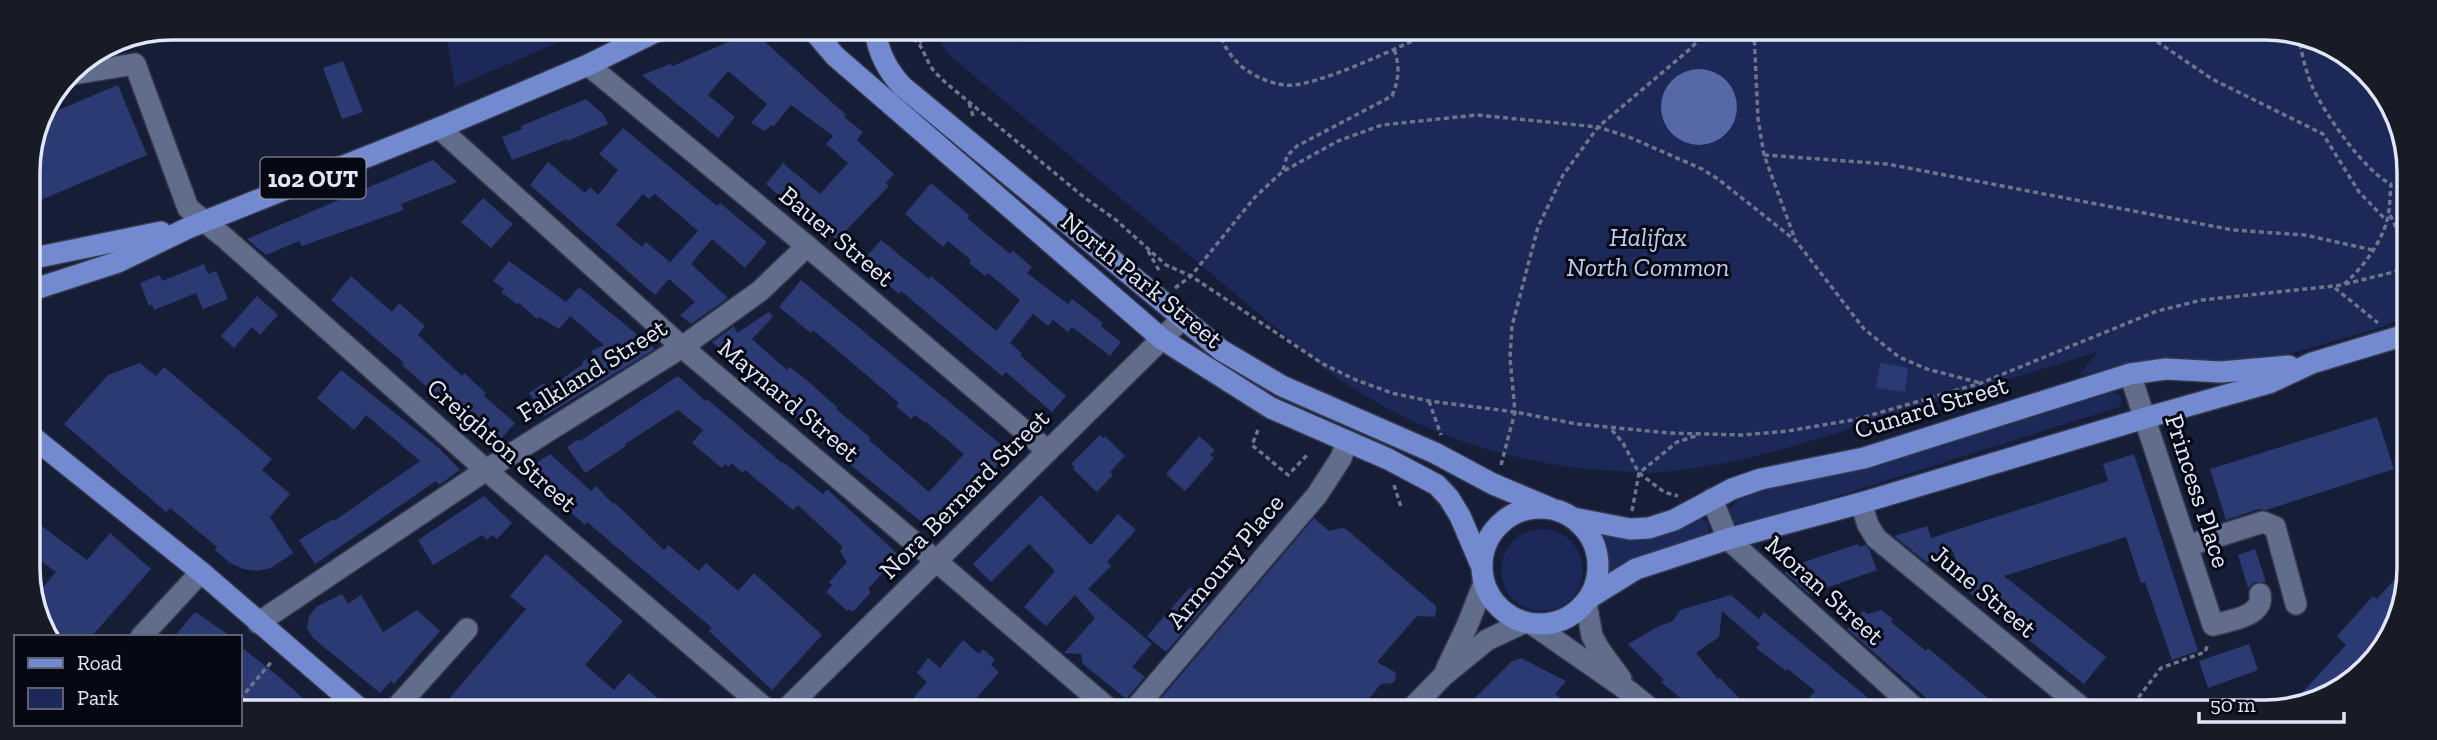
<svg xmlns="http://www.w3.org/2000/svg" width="2437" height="740" font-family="'Zilla Slab',serif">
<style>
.green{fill:#1c2858}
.water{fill:#5669a6}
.building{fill:#2b3a72;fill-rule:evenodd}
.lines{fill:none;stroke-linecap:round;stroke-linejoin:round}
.minor-casing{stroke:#34384d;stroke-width:24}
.major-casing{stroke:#34384d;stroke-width:24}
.path{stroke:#6e758b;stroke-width:3.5;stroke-dasharray:5 3.5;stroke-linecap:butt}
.minor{stroke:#626d8b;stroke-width:21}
.major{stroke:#7389d0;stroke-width:21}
.labels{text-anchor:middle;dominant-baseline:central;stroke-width:6;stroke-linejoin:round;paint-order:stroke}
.shield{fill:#060813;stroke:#9fa4b4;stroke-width:2}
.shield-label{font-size:24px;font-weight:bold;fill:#e1e7f9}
.street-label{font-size:26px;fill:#e1e7f9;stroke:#060813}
.park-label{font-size:26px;font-style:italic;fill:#c0cdf0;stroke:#060813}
.rim{fill:none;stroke:#e1e7f9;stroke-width:3.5}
</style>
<rect width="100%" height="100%" fill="#161d37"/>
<g class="green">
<polygon points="445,29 589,29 455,87"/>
<path d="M938,30l1364,3 57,35 16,37 31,45v166l-24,11 -113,33 -143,6 -47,9 18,-23c-74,23 -148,46 -223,69 -69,22 -138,45 -211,51 -21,2 -42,-1 -63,-2 -99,-8 -191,-41 -271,-98l-381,-318 -8,-13z"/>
<polygon points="2113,392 2119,394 2122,401 2119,407 1740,527 1734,527 1731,522 1730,508 1743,495 1872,468"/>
<path d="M1696,519h7c7,5 8,10 4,18l-76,25 -24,11v-18l-7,-20c39,8 62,4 96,-16z"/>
<circle cx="1542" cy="570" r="41"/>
</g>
<circle class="water" cx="1699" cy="107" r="38"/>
<g class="building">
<polygon points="753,31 846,115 844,117 863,132 857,140 894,174 886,183 889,186 837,240 820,225 825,220 803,200 795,209 766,184 783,163 820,194 848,163 826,144 833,136 791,105 773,127 771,125 765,131 751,123 767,104 728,71 708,95 735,117 718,138 642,75 670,64 673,66"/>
<polygon points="343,61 363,112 342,119 323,68"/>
<polygon points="118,85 147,155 29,205 28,163 39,117 47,104 51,113"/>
<polygon points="586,99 603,114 608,124 565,142 568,139 512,160 502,137 522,129 521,126"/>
<path d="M623,128l94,78 3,-3 47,39 -22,26 -33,-29 -21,25 37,34 -37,26 -11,-9 15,-13 -26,-23 -14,16 -125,-110 18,-23 37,31 5,-6 8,8 20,-25 -19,-16zM643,194l6,5 6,-5 43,37 -28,31 -24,-20 -4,5 -26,-22z"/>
<polygon points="433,160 457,182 401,204 404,210 302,246 299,241 266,255 247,239"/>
<polygon points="931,183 970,216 967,218 1010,254 1013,251 1032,267 1027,273 1068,304 1072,299 1103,323 1101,326 1121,342 1110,356 1072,327 1068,332 1053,320 1048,326 1033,314 1010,343 1022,353 1020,355 1066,396 1052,412 1006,372 1002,376 901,291 899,294 861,263 881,240 929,279 931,276 996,331 1020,300 988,273 985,276 969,263 971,260 948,241 943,247 905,214"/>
<polygon points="483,198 513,224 491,248 461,222"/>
<polygon points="509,261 566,302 579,287 655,349 545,416 529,393 544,383 549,388 583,364 582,362 593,355 591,351 604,345 570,316 559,329 539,317 537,319 519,303 517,304 501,292 504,289 493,281"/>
<polygon points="204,264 208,274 216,271 228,299 203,309 196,293 154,310 152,304 149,306 140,283 160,275 162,281"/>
<polygon points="351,276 392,312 399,303 425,326 418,335 462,376 464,373 486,393 484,396 515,423 495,445 438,391 435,394 402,365 404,363 331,300"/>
<polygon points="801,280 1010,452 934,532 838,455 747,376 712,342 734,326 737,333 769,312 773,317 752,339 787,370 790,367 803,377 837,407 836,409 871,438 869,440 929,492 964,454 926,422 925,423 915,415 911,419 896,406 899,403 857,367 813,330 811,333 779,307"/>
<polygon points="257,296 278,315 260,335 252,327 234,348 221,336"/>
<polygon points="140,363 156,376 164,367 272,459 262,470 290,494 270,517 293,553 271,568 258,571 243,569 230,563 215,550 217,547 170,508 166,512 64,424 108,375"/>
<polygon points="1880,363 1908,368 1905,392 1876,388"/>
<polygon points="341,370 440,449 460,470 439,485 436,481 315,564 299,540 333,519 334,521 420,461 366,415 354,430 317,398"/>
<polygon points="678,376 705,401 707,399 782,463 783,462 823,494 827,489 899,555 868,589 871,592 853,612 849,609 847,611 826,592 832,585 829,582 847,562 840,551 843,547 798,505 793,510 745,470 743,473 731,463 729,467 725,464 722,468 706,455 692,443 703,430 678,410 625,444 626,446 585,473 567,447 577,440 580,441"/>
<polygon points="2377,417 2394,469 2266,510 2259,509 2226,520 2210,469"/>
<polygon points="1100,435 1103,438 1105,436 1125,456 1110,472 1113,475 1097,492 1073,469 1075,467 1071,464"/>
<polygon points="1199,436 1215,450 1210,455 1214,458 1185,491 1166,474"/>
<polygon points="550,454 591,491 596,486 613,504 614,502 664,550 668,545 699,571 706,563 738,591 754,573 822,635 772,690 709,631 712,628 587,522 585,525 570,512 568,514 521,473"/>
<polygon points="2134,454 2198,651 2172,660 2145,582 2141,583 2126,537 2004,576 2106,657 2084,684 1965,589 1953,552 1926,562 1894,536 1927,526 1931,538 2108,481 2103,464"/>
<polygon points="1041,495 1091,545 1118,514 1136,530 1107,562 1111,566 1088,589 1152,644 1132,667 1145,677 1126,699 1082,663 1081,654 1064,653 1095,618 1075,595 1046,626 1024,607 1055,571 1029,544 991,582 973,564"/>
<polygon points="484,496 512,523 497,539 492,535 487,540 482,535 433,565 418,540"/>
<polygon points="30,517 87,560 110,533 151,569 91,637 53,637 33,599 56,572 30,553"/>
<polygon points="1314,518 1329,531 1341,528 1346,529 1436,606 1436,613 1434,617 1417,616 1377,662 1395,672 1396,678 1393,683 1381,684 1359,710 1152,709"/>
<polygon points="1858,544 1859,547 1865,545 1869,549 1877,570 1809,594 1784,572 1788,572 1786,568"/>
<polygon points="2255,549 2266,582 2254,582 2248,588 2238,555"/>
<polygon points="546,554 623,621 585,665 614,690 629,673 669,708 441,708 526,609 510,596"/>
<polygon points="2404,569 2404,605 2368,660 2344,685 2290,706 2346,645 2337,636 2373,596 2377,599"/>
<polygon points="1190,587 1208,603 1166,652 1147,636"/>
<polygon points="342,594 348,604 361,595 383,632 417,610 440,631 394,684 391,681 380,693 313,638 307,628 309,617 316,607"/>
<polygon points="1731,595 1759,619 1764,612 1873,702 1865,711 1821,711 1808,699 1815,691 1788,669 1786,671 1756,648 1760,644 1722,611 1719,637 1696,653 1718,679 1720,678 1742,701 1734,711 1695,710 1661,682 1664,680 1628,644 1659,626 1673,621 1680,610"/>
<polygon points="1881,610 1893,619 1891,622 1926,651 1928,648 1991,701 1982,711 1941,711 1847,629 1863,611 1868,614"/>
<polygon points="195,612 232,637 174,637"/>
<polygon points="963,640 979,654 983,649 995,660 991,665 999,672 967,709 904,709 927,682 917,673 928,658 940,668"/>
<polygon points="2249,644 2258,670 2208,688 2199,661"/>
<polygon points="240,646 278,676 314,708 240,707"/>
<polygon points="1521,658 1566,681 1555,694 1575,710 1463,710 1512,661"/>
</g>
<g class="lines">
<g class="minor-casing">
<g id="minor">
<polyline points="588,65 807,246 1048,451"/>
<polyline points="67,75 135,64 188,208 225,238 486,470 766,709"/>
<polyline points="439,128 682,347 921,548 1109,709"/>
<path d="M2130,374l83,251c16,-4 52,-9 47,-31"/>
<polyline points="1712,499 1728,539 1918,711"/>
<polyline points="1861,503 1868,525 1876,538 2086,711"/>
<polyline points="2187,546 2263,522 2275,527 2296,604"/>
<polyline points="1586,602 1592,636 1599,649 1621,679"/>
<polyline points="258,623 486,470 682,347 760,291 807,246"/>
<polyline points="1532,624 1630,692 1652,710"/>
<polyline points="141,637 201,572"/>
<polyline points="1446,670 1467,626 1484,583"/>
<polyline points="396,708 467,629"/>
<polyline points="786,709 1182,319"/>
<polyline points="1135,709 1317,495 1341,458 1347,441"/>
<polyline points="1410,710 1444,675 1487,640 1525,622"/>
</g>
</g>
<g class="major-casing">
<g id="major">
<polyline points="812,29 835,56 1162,339 1271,408 1388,459 1437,485 1449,498 1460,516 1481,565"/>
<path d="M875,30c3,22 11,39 27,56l319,264 61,36 153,67 58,31 57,24"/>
<polyline points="29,259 161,232"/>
<polyline points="29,291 118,262 188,228 439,128 588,65 653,33 666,29"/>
<polyline points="30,435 201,572 359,708"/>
<circle cx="1540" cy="566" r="58"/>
<polyline points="1573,518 1630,529 1649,528 1674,520 1732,489 1761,479 1864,458 2130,374 2166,369 2221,372 2289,366"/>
<polyline points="1589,598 1636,569 1728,539 1861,503 2145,418 2269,383 2312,363 2405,335"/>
</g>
</g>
<g class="path">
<path d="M982,30c35,13 58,13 93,0"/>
<path d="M1219,30c3,14 12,27 22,36 13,10 27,17 44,19 29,4 119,-41 150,-54"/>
<polyline points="1754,32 1758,119 1764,155 1795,239"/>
<polyline points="2143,32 2212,79 2323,134 2359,192 2387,221"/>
<path d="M896,36c26,0 24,12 35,31 4,6 10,11 15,16l139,115 31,22 50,45 25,11 132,88 33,16 36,13 37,8 86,11 62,12 92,9 73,2 46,-4 70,-12 123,-36 176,-72 45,-11 141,-15c20,-17 39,-43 45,-68 2,-11 2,-23 3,-33 -26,-12 -67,-71 -79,-98 -7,-16 -11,-36 -14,-53"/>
<polyline points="920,43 927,30"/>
<polyline points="969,103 974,119"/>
<polyline points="1764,155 1887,164 2233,230 2305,235 2373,250"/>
<path d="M1283,170l4,-14 10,-10 95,-50c7,-17 8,-29 2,-47"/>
<polyline points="2390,215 2394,222 2406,264"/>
<polyline points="1148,251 1160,272"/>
<polyline points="2345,284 2406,269"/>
<polyline points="1175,288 1191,276 1255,197 1282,172 1338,141 1382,125 1477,115 1598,127 1629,137 1702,169 1718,179 1796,241 1864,329 1899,357 1927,369 1981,383"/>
<polyline points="2335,288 2378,323"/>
<polyline points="1429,401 1441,435"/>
<polyline points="1258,430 1252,445 1288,475 1309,453"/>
<polyline points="1612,430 1623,443 1639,473 1664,492 1678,496"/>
<polyline points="1501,465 1515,412 1510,358 1512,326 1538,227 1563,175 1598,127 1690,49 1707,31"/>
<polyline points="1394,485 1401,507"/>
<polyline points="1632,511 1639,473 1677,442 1699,435"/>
<polyline points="240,699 273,660"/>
<polyline points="2128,711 2161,668 2205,652 2208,644"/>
</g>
<use href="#minor" class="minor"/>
<use href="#major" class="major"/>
</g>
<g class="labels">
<rect class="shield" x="260.5" y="157.5" width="105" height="41" rx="5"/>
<g class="shield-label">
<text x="313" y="178">102 OUT</text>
</g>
<g class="street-label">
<text transform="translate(837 236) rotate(40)">Bauer Street</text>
<text transform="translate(1142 280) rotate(39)">North Park Street</text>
<text transform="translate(592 370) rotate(-32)">Falkland Street</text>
<text transform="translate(789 400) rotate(40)">Maynard Street</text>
<text transform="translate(1931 407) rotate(-17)">Cunard Street</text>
<text transform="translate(502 445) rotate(41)">Creighton Street</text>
<text transform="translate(2198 491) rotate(72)">Princess Place</text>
<text transform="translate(964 494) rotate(-45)">Nora Bernard Street</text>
<text transform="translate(1225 561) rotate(-50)">Armoury Place</text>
<text transform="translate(1825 590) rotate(42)">Moran Street</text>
<text transform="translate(1984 591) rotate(40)">June Street</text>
</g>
<g class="park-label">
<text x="1648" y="237">Halifax<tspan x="1648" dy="30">North Common</tspan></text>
</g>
</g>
<path d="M0 0H2437V740H0ZM172 40H2265A132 132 0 0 1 2397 172V568A132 132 0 0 1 2265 700H172A132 132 0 0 1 40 568V172A132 132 0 0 1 172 40Z" fill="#181a25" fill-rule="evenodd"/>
<path class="rim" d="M172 40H2265A132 132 0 0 1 2397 172V568A132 132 0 0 1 2265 700H172A132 132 0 0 1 40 568V172A132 132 0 0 1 172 40Z"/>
<rect x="14" y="635" width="228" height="91" fill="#060813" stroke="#5e616f" stroke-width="2"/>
<rect x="28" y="658" width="35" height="10" fill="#7389d0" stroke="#5e616f" stroke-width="2"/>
<text x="77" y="670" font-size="21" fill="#e1e7f9">Road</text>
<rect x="28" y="688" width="35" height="21" fill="#1c2858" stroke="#5e616f" stroke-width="2"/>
<text x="77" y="705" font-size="21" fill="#e1e7f9">Park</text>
<path d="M2199 712v10h145v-10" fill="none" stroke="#e1e7f9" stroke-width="3.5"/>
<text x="2210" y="712" font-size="21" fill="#e1e7f9" stroke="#060813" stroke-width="5" paint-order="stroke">50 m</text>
</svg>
